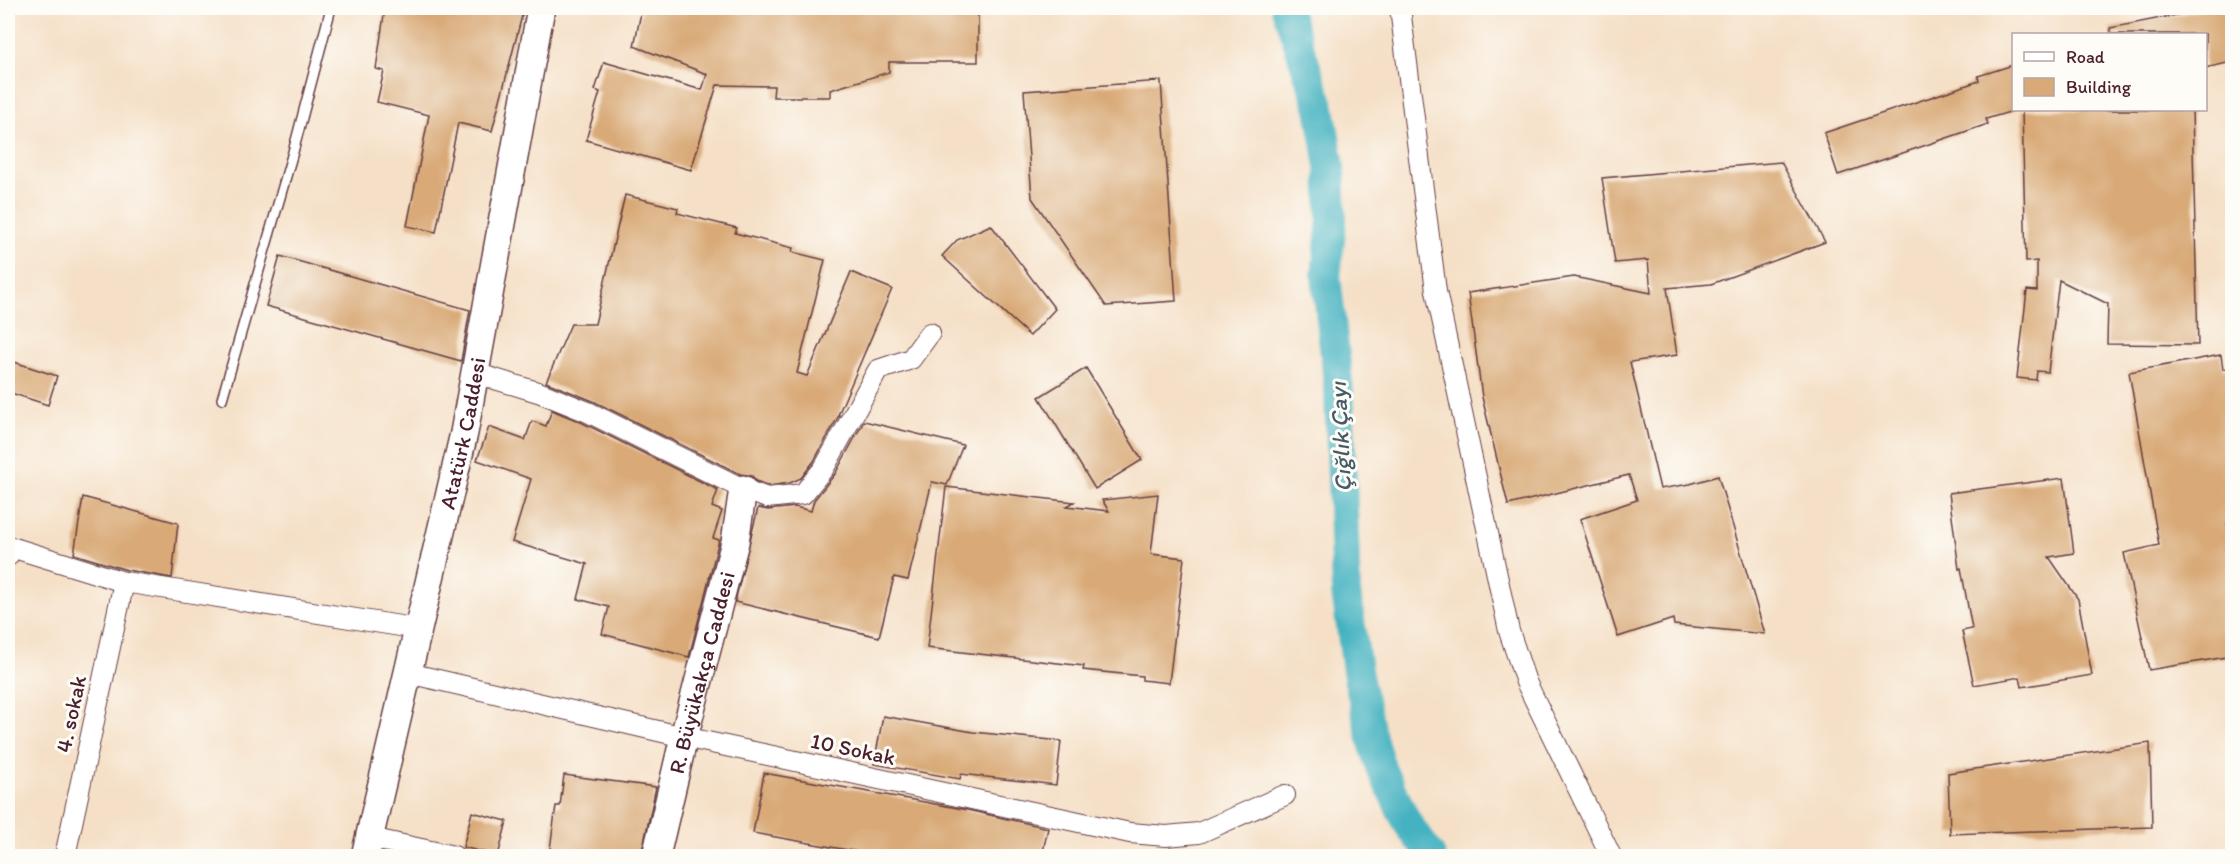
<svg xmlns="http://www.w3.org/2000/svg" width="2240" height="864" font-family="Itim,sans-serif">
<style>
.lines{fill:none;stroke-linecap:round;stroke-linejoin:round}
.river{stroke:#44b2c1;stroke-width:30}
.building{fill:#d9aa78}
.lane-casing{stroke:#643c42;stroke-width:12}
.street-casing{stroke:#643c42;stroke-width:22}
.secondary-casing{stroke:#643c42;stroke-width:30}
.lane{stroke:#fff;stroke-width:9}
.street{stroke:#fff;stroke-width:20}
.secondary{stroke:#fff;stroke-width:27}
.labels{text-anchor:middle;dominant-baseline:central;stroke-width:6;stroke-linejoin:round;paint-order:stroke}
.street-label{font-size:22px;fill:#4a1f2b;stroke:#fdfcf7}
.water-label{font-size:24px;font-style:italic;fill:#485a67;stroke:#fdfcf7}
</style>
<rect width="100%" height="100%" fill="#fdfcf7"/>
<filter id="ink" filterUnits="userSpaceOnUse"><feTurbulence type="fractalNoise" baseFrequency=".0167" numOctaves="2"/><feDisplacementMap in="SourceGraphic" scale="12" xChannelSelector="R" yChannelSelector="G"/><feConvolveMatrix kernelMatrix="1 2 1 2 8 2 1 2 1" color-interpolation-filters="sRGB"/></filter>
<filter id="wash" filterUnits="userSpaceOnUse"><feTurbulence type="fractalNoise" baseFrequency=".008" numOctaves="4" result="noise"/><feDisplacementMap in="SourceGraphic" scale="24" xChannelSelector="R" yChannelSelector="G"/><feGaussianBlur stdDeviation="1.35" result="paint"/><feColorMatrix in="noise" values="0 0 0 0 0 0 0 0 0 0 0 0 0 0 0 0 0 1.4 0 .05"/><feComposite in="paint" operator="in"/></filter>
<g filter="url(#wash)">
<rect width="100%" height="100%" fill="#f5e0c7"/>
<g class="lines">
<polyline class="river" points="1286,8 1320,108 1330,166 1332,221 1326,276 1339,391 1346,592 1358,677 1374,746 1383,773 1408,824 1431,856"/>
</g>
<g id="blocks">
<g class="building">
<polygon points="385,8 524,8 492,131 458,123 436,232 407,226 429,115 377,102 384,71 376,69"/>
<polygon points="642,8 978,8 978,62 889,62 889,72 830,90 830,97 773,97 774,86 717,85 691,170 586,140 600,92 595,90 604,62 702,90 707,74 634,46"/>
<polygon points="2212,8 2231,8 2232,62 2205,68 2205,34 2111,34 2110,28"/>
<polygon points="2013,65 2013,111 1986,119 1988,124 1838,175 1824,133 1979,81 1978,76"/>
<polygon points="1161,81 1176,301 1106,306 1032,198 1024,91"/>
<polygon points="2022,110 2192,110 2198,345 2107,344 2108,304 2059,280 2048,372 2037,371 2036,380 2017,378 2027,290 2037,291 2037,261 2026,262"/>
<polygon points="1781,162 1825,242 1711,284 1667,288 1677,355 1630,362 1660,489 1690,484 1718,476 1765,634 1674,625 1673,619 1618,637 1580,519 1637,500 1629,475 1508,505 1482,397 1468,293 1574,277 1651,293 1648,260 1615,263 1602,178"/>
<polygon points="625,195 678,208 677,213 737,228 735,233 793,248 792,252 825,260 797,373 807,376 851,272 892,289 838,415 839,415 814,461 801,478 790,483 769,486 756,481 752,476 740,474 593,401 546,382 571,324 595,324"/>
<polygon points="991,225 1055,309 1030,336 942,256 957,240"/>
<polygon points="280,256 470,310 461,361 266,306"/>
<polygon points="2221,355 2223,369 2232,367 2232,522 2227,523 2230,548 2232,548 2232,656 2149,670 2124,553 2159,545 2129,372"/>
<polygon points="8,360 57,376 48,405 8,392"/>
<polygon points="1086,368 1142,460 1095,489 1039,397"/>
<polygon points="552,410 583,423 718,490 712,507 722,511 713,538 719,540 689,657 602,634 609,607 578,599 587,564 512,542 531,479 477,460 489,427 525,440 532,421 546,426"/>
<polygon points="864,421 963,445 947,485 932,482 908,580 894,577 879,637 735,602 758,508 768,510 795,507 811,511 814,500 835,474"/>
<polygon points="2064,478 2074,553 2049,557 2078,599 2092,675 2022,687 2020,677 1974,685 1962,631 1972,629 1961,568 1959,569 1949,493"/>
<polygon points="946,487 1074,502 1067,506 1109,511 1102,500 1158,494 1151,554 1184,558 1169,683 1142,680 1142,676 1083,670 1084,666 927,648"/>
<polygon points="83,497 178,523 172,578 127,570 74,554"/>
<polygon points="883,716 973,732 1061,741 1056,785 961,774 960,779 874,764"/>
<polygon points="2150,743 2152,827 1950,834 1948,773"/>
<polygon points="764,773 963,809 1048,828 1042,856 881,856 753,833"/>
<polygon points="564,775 656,787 641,856 549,856 556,806 560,806"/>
<polygon points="472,812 507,821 498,856 463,847"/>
</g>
</g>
</g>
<g filter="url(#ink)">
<use href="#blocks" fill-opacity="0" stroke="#643c42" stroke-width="1.5"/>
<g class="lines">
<g class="lane-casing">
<polyline id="lane" points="222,399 293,152 331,8"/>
</g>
<g class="street-casing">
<g id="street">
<polyline points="1400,8 1436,291 1509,631 1526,682 1611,856"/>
<polyline points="475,373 541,393 588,412 743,489 767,498 803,494 824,468 878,370 911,359 930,333"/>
<polyline points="8,556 11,547 124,582 419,629"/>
<polyline points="408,673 684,737 1130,833 1166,836 1199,833 1285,795"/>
<polyline points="370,838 454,856"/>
<polyline points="65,856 124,582"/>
</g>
</g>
<g class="secondary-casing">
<g id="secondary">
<path id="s1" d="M365,856l99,-423 77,-425"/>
<path id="s2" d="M656,856l28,-119 51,-195 8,-53"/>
</g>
</g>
<use href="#lane" class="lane"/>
<use href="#street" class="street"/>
<use href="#secondary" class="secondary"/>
</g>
</g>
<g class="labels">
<g class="street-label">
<text stroke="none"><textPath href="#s1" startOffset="434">Atatürk Caddesi</textPath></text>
<text stroke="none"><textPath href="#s2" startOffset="189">R. Büyükakça Caddesi</textPath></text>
<text transform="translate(71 714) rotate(-78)">4. sokak</text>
<text transform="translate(853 749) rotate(12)">10 Sokak</text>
</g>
<g class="water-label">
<text transform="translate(1340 437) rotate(-93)">Çığlık Çayı</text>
</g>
</g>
<rect width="2240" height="864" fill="none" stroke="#fdfcf7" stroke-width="30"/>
<rect x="2012" y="33" width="195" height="78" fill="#fdfcf7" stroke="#b5a4a5" stroke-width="1.5"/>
<rect x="2024" y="52" width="30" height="9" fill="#ffffff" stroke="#b5a4a5" stroke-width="1.5"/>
<text x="2066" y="63" font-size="18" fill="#4a1f2b">Road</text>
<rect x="2024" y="78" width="30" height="18" fill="#d9aa78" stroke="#b5a4a5" stroke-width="1.5"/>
<text x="2066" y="93" font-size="18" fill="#4a1f2b">Building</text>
</svg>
